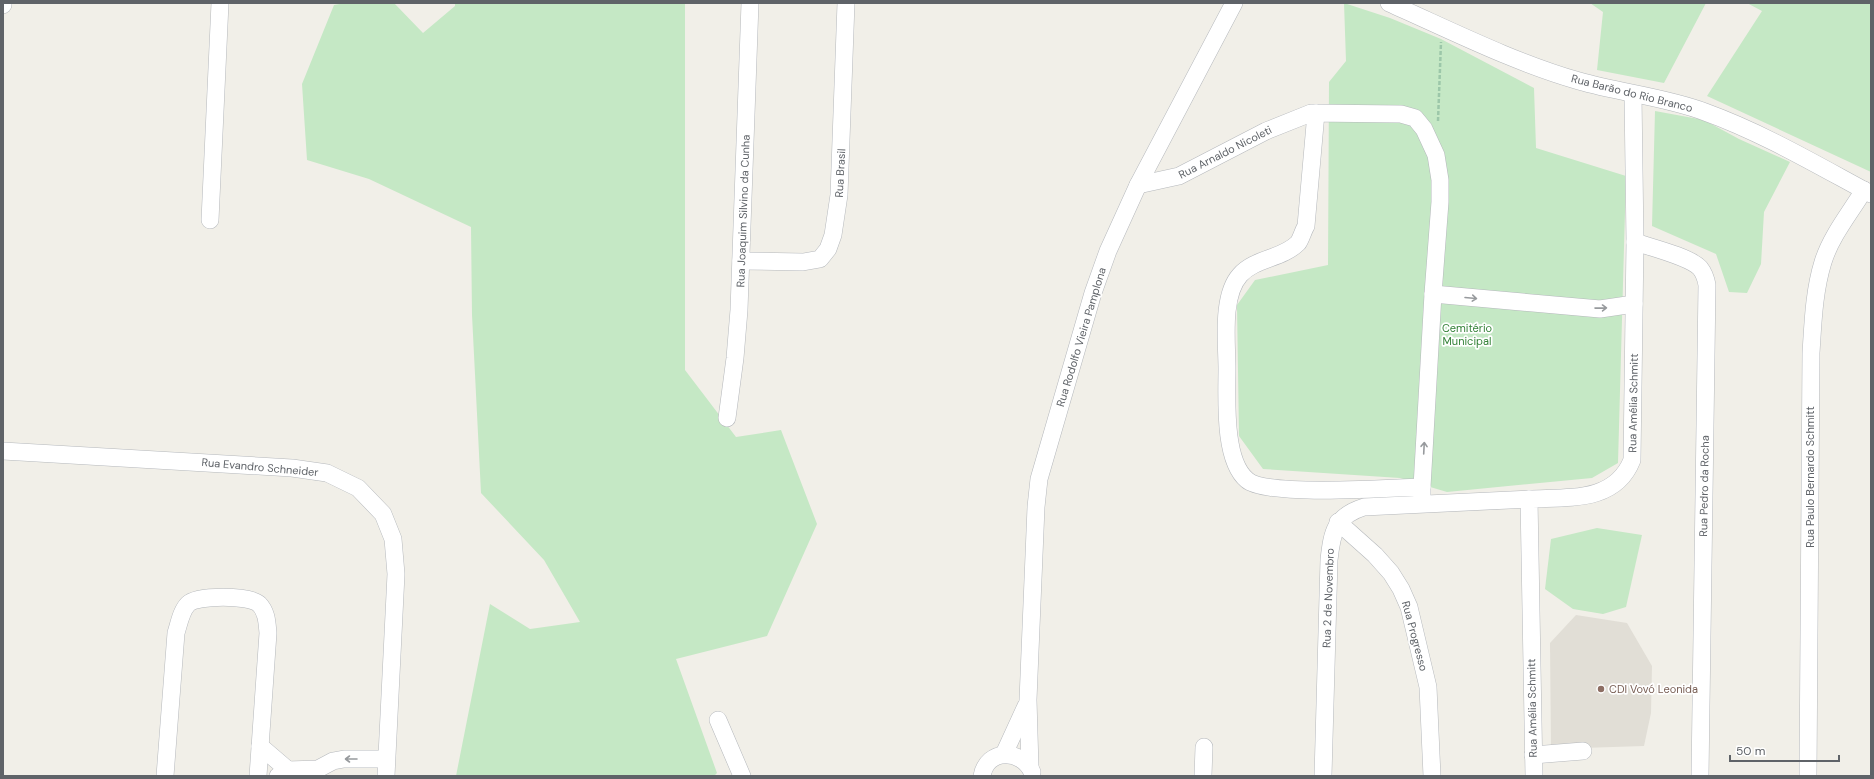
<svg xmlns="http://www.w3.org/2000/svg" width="1874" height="779" font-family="'DM Sans',sans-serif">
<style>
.education{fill:#e1ded6}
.green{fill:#c5e8c5}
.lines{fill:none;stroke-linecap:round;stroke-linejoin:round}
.minor-casing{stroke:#b5b8bc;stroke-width:18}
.path{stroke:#9cc7a9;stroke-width:2.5;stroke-dasharray:4 2;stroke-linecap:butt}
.minor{stroke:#fff;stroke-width:17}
.oneway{stroke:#979a9d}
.education-dot{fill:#8d6e63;stroke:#fff;stroke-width:1.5}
.labels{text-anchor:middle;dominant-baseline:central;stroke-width:3.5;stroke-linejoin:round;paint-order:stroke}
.street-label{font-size:11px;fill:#5f6368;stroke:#fff}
.park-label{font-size:11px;fill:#348238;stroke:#fff}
.education-label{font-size:11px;fill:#785e54;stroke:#fff;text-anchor:start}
</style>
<rect width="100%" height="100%" fill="#f1efe8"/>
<polygon class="education" points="1576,615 1627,623 1652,666 1651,713 1644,746 1551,749 1550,643"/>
<g class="green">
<polygon points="345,3 394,3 423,33 455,6 455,3 685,3 685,370 736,437 781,430 817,524 767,636 676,659 717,773 714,776 456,776 490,604 530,629 580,622 544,560 481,493 472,315 471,227 369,179 307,160 302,84 334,5"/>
<polygon points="1344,3 1390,18 1441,39 1534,88 1536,148 1626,176 1618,463 1592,478 1447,492 1400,478 1263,469 1239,436 1237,305 1255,280 1328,265 1329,82 1346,61"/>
<polygon points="1590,3 1706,3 1664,83 1597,70 1603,12"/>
<polygon points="1747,3 1871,3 1871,172 1707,96 1762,11"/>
<polygon points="1655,111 1704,120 1739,139 1790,162 1764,212 1761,264 1747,293 1729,292 1716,254 1652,226"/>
<polygon points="1597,528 1642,535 1626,607 1603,614 1573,609 1545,589 1551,539"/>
</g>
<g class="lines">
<g class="minor-casing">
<g id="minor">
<path d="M1389,3c63,28 124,59 190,78 42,12 86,16 126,31 58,21 112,53 166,82"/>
<polyline points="3,5 3,3"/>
<path d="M1316,113l-10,113c-3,5 -5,13 -8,17 -16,16 -43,15 -58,32 -19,21 -13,68 -13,94 0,29 -4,91 20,111 19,17 144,8 175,7v16"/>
<polyline points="1138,185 1179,176 1266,131 1311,113 1401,114 1415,118 1424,129 1436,155 1440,180 1440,202 1433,294 1422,487"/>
<polyline points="210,220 220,3"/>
<path d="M1635,242c15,5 55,15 65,26 4,5 6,11 7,17l-7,491"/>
<polyline points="741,261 803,262 820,259 828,249 833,235 839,195 846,3"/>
<polyline points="1433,294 1600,309 1634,304"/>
<polyline points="727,418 735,358 739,310 750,3"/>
<polyline points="3,451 292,468 327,473 358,488 383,514 393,539 396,574 386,776"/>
<polyline points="1338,522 1375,555 1391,573 1401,589 1409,607 1428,687 1432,776"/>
<polyline points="718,720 742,776"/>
<polyline points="260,746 288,770"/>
<polyline points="1004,754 1026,706"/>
<polyline points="1533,755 1583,751"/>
<polyline points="1030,767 1028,700 1036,507 1039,479 1093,293 1108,251 1138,185 1234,3"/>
<path d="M165,776l11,-143c3,-9 5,-22 12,-29 9,-9 61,-9 71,0 8,8 8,19 9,29l-10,143"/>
<polyline points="278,776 288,770 318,769 333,761 344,759 386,759"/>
<path d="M982,776c5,-28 40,-27 50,-4"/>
<polyline points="1203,776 1204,747"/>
<path d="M1323,776l6,-216c3,-28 6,-44 35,-53l165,-8"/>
<path d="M1534,776l-5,-277c39,-2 86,4 103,-39l3,-218 -2,-147"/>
<path d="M1808,776l3,-423c2,-31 3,-62 12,-91 8,-26 27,-49 41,-72"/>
</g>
</g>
<polyline class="path" points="1438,121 1441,42"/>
<use href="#minor" class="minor"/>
</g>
<defs><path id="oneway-shaft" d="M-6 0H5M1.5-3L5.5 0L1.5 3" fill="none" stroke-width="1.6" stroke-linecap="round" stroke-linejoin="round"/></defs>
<g class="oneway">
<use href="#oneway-shaft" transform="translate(1471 298) rotate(5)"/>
<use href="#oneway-shaft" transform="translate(1601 308) rotate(-1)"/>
<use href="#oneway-shaft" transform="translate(1424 448) rotate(-87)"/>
<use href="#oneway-shaft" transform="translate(351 759) rotate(-180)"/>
</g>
<circle class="education-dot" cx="1601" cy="689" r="4"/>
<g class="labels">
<g class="street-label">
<text transform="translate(1632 93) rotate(14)">Rua Barão do Rio Branco</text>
<text transform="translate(1225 152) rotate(-27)">Rua Arnaldo Nicoleti</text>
<text transform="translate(840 173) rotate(-87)">Rua Brasil</text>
<text transform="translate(743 211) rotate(-88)">Rua Joaquim Silvino da Cunha</text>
<text transform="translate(1081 337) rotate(-73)">Rua Rodolfo Vieira Pamplona</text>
<text transform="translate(1633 403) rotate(-89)">Rua Amélia Schmitt</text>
<text transform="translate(260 467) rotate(5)">Rua Evandro Schneider</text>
<text transform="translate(1810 477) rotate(-90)">Rua Paulo Bernardo Schmitt</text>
<text transform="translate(1704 486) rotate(-89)">Rua Pedro da Rocha</text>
<text transform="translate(1328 598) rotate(-88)">Rua 2 de Novembro</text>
<text transform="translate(1415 636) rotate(75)">Rua Progresso</text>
<text transform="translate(1532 708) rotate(-91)">Rua Amélia Schmitt</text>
</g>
<g class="park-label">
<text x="1467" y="328">Cemitério<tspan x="1467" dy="13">Municipal</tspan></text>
</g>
<g class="education-label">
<text x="1609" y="689">CDI Vovó Leonida</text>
</g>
</g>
<rect width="1874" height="779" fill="none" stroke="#5f6368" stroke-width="8"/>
<path d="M1730 755v6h109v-6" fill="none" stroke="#5f6368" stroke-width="2"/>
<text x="1736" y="755" font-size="12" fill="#5f6368" stroke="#ffffff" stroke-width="3" paint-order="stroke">50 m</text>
</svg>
